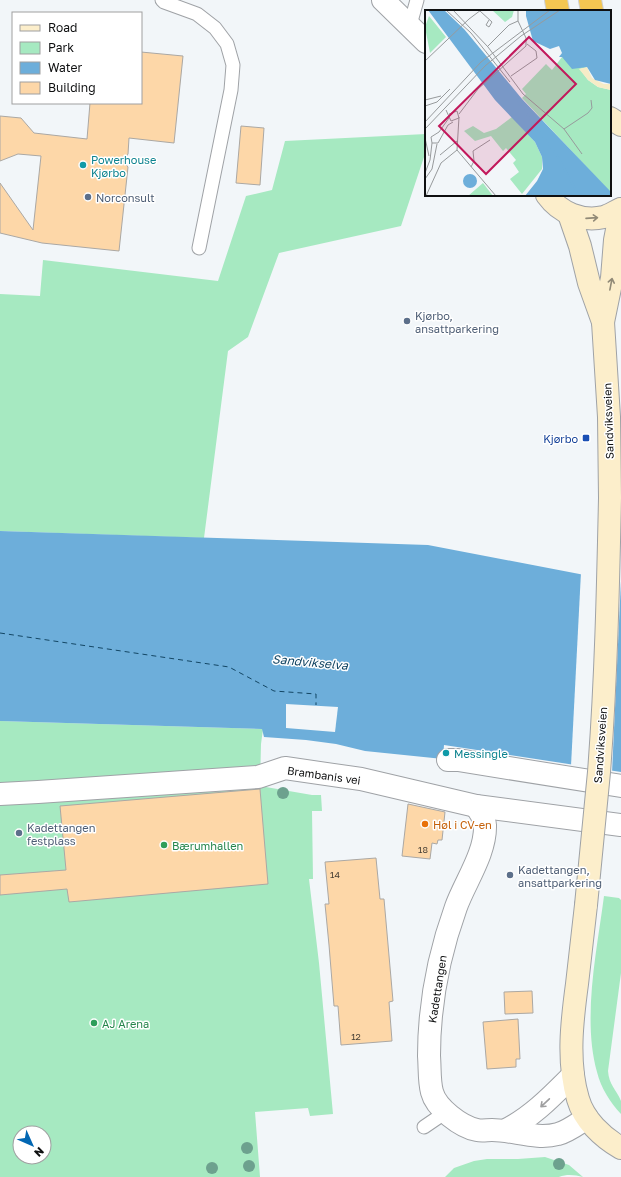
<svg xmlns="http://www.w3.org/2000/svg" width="621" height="1177" font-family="'Golos Text',sans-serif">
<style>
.green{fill:#a6e9c1;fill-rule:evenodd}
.water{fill:#6daeda}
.pier{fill:#f2f6f9}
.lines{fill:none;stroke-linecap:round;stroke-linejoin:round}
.ferry{stroke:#134664;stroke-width:1;stroke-dasharray:5 4;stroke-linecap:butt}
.building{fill:#fdd7a8;stroke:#aba8a4}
.lane-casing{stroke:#9fa2a6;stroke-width:15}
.street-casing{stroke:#9fa2a6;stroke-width:24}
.secondary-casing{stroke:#9fa2a6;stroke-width:24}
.highway-casing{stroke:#cfcfcf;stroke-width:24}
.lane{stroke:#fff;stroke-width:13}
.street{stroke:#fff;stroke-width:22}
.secondary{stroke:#fceecb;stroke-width:22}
.highway{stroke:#f4c752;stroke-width:22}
.secondary-bridge-casing{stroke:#9fa2a6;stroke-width:24;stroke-linecap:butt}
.secondary-bridge{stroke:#fceecb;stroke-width:22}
.tree{fill:#6da18e}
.oneway{stroke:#918a77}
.oneway2{stroke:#9f9fa0}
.culture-dot{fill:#0f9aa8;stroke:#fff;stroke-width:1.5}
.service-dot{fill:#5c6f8a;stroke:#fff;stroke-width:1.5}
.transit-dot{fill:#1a4fb4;stroke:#fff;stroke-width:1.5}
.food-dot{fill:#e8710a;stroke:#fff;stroke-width:1.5}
.leisure-dot{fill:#2e9e5b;stroke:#fff;stroke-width:1.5}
.labels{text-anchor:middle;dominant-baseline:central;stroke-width:3;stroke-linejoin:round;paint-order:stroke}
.number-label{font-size:9px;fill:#4a4237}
.culture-label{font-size:11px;fill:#0d838f;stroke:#fff;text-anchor:start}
.service-label{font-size:11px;fill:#4e5e75;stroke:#fff;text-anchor:start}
.street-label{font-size:11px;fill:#0f1011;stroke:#fff}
.transit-label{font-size:11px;fill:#164399;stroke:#fff;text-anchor:end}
.food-label{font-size:11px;fill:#c56008;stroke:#fff;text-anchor:start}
.leisure-label{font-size:11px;fill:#27864d;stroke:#fff;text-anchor:start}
.water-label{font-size:12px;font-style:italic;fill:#134664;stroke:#fff}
.inset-river{fill:none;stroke:#6daeda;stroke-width:2}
.inset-road{fill:none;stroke:#979a9c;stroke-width:1}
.view{fill:#c2185b;fill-opacity:0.15;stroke:#c2185b;stroke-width:2}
.inset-edge{fill:none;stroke:#0f1011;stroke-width:2}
</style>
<rect width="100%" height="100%" fill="#f2f6f9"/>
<g class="green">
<polygon points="426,134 426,151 401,226 279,253 248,337 228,351 204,538 0,531 0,294 40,296 43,260 218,281 246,196 272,190 285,141"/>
<path d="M0,721l263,8 -2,15 -1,42 52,9h9l1,16h-10l1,68h-4l10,84 14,151 -23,2 -2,-8 -53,4 5,65h-260zM20,1133h24v24h-24z"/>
<path d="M604,896l15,2 2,2v73l-13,98c1,14 8,18 13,30 0,3 0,9 0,13 -11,-12 -20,-26 -24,-42 -15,-53 0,-122 7,-176z"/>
<path d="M545,1157l24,8 14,12c-8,-2 -16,-3 -24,0h-114l9,-9 20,-7 13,-2h31z"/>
</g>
<polygon class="water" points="0,531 428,545 621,582 621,772 444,745 443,759 365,751 336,744 306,740 264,737 262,729 0,721"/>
<g class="pier">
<polygon points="581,572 621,580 612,773 571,766"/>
<polygon points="286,704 338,707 335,732 286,728"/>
</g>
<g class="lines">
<polyline class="ferry" points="0,633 229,667 274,691 316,694 316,705"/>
</g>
<g class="building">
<polygon points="141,52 183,56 174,143 129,138 128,154 123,161 128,167 119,251 42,243 0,233 0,183 33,230 41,156 18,154 0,161 0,116 21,118 34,133 87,139 90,103 141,103"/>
<polygon points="241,126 264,128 260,185 236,183"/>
<polygon points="260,789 268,884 69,902 67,889 0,895 0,875 66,870 60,806"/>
<polygon points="408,804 445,812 442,840 438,840 437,844 432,843 430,859 402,856"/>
<polygon points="376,858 380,899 384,899 393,1001 389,1002 392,1041 341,1045 338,1006 334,1006 329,945 325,904 329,904 325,862"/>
<polygon points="532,991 533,1013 505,1014 504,992"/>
<polygon points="518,1019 520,1059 516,1059 516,1067 487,1069 483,1022"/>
</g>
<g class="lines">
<g class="lane-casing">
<g id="lane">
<polyline points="162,0 164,2 197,14 215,28 227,44 233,65 231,90 199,248"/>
<polyline points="410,25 417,0"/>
<polyline points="424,1127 446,1112"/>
</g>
</g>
<g class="street-casing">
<g id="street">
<polyline points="383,0 426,42"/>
<polyline points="448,760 458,760 621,786"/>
<polyline points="0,794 38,792 258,777 285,768 361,779 476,806 621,825"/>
<path d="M476,806c3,5 9,13 9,19 1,28 -20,57 -29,82 -17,47 -27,99 -27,149 1,12 0,25 3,36 4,16 29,35 45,38 5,1 10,0 15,0 22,0 44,10 66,4 9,-2 21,-11 29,-16"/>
<path d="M506,1130c26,-13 46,-34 67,-55"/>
</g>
</g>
<g class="secondary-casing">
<g id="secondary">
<polyline points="610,118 621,125"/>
<path d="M547,195c13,18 35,27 57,22 6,-2 12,-6 17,-8"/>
<polyline points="569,214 580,246 589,283 603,322 609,417 610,498"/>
<polyline points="603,322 612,278 615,240 621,209"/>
<path d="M586,905c-3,26 -6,53 -9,79 -5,37 -10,78 1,115 6,21 24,38 43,49"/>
</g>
</g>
<g class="highway-casing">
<g id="highway">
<polyline points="556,0 558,11"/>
<polyline points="590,0 592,11"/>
</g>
</g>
<use href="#lane" class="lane"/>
<use href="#street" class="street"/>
<use href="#secondary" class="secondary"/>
<use href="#highway" class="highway"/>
<g class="secondary-bridge-casing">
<path id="secondary-bridge" d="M586,905c4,-44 9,-89 13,-133 7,-91 9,-182 11,-274"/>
</g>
<use href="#secondary-bridge" class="secondary-bridge"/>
</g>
<g class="tree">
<circle cx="283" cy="793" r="6"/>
<circle cx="247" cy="1148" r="6"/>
<circle cx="559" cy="1164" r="6"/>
<circle cx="249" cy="1166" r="6"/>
<circle cx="212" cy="1168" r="6"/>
</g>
<defs><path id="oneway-shaft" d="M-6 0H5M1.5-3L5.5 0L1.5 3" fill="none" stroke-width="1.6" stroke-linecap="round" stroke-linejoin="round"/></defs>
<g class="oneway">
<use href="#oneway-shaft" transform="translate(592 218) rotate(-4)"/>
<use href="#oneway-shaft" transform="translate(611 284) rotate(-79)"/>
</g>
<use class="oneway2" href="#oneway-shaft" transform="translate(545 1103) rotate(137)"/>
<g class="culture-dot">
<circle cx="83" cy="165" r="4"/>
<circle cx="446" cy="753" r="4"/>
</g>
<g class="service-dot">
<circle cx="88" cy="197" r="4"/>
<circle cx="407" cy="321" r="4"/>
<circle cx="19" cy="833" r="4"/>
<circle cx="510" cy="875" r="4"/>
</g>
<rect class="transit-dot" x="582" y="434" width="8" height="8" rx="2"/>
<circle class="food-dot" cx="425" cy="824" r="4"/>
<g class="leisure-dot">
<circle cx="164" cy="845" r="4"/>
<circle cx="94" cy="1023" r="4"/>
</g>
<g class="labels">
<g class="number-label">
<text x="423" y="849">18</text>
<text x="335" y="874">14</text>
<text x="356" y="1036">12</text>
</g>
<g class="culture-label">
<text x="91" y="159">Powerhouse<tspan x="91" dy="13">Kjørbo</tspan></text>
<text x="454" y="753">Messingle</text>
</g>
<g class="service-label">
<text x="96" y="197">Norconsult</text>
<text x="415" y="315">Kjørbo,<tspan x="415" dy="13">ansattparkering</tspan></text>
<text x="27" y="827">Kadettangen<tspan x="27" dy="13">festplass</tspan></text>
<text x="518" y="869">Kadettangen,<tspan x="518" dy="13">ansattparkering</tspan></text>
</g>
<g class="street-label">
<text transform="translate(608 421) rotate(-92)">Sandviksveien</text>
<text transform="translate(600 745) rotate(-86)">Sandviksveien</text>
<text transform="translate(324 775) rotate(8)">Brambanis vei</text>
<text transform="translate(437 989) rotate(-81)">Kadettangen</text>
</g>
<g class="transit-label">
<text x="578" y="438">Kjørbo</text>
</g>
<g class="food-label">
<text x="433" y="824">Høl i CV-en</text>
</g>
<g class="leisure-label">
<text x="172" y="845">Bærumhallen</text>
<text x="102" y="1023">AJ Arena</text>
</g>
<g class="water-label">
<text transform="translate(310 662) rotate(5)">Sandvikselva</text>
</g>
</g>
<g transform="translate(425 10)">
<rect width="186" height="186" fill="#f2f6f9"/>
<path d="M67,0h22l-2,7 -7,5zM4,6l17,21 -16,16 -5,-26zM137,47l17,9 8,1 -7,2 8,11 10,7 13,3 -1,102 -88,-94 4,-4 -4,-5 24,-25 6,6zM87,107l23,25 7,15v12l-20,25 -12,-15 9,-7 -6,-9 3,-3 -10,-12 -3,3 -12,-15 -16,5 -11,-10 9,-5 11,7 12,-4zM58,173l10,13h-25z" fill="#a6e9c1"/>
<path d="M162,57l5,11 12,6h7v6l-13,-3 -10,-7 -9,-11z" fill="#f6ecc7"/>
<path d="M3,0h16l20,19 58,70 89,93v4h-86l12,-15 6,-12 -1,-12 -7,-15 -40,-42zM101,0h85v74l-16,-4 -8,-13 -15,2 -10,-12h-3l3,-4 -3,-7 -9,3 -17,-8 -7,-25zM38 171a7 7 0 1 1 14 0a7 7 0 1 1-14 0Z" fill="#6daeda"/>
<path class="inset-river" d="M91,86l4,9 38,52 21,39"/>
<path class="inset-road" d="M21,0l25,23 39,49M28,0l35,37 35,47 41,35 18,25M55,1l12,11 -3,5 -3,-2 3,-5M62,37l22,-22 9,-4M0,51l44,-42 12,-9M86,66l26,-18 -1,-7 -9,-7M0,90l16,-4M0,96l12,-4 13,-13M21,100l5,11 8,-3 -2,-7 -8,3M34,104l19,-25 48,-43v-8l-8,-17v-11M24,108l-10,14 -8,5 1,6h6l10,-18 5,-3M0,112l56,-60 69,-52M0,119l60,-63 36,-30 39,-26M139,119l24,-16 4,-5 -1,-8M0,128l4,18M32,140l39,46M15,145l17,-14M46,157l3,-6 -1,-10 17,-11M0,163l5,-13 2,-17M0,169l7,-10 5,-25M1,186l15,-33 16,-13 2,-33"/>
<path class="view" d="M104,27l47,47 -90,90 -47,-48z"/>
<rect width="186" height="186" class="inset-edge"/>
</g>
<rect x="12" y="12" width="130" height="92" fill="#ffffff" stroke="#9f9fa0"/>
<rect x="20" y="25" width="20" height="6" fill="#fceecb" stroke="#9f9fa0"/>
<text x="48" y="32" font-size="12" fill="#0f1011">Road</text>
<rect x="20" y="42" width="20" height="12" fill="#a6e9c1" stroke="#9f9fa0"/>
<text x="48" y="52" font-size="12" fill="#0f1011">Park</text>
<rect x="20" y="62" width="20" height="12" fill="#6daeda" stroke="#9f9fa0"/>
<text x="48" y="72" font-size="12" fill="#0f1011">Water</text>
<rect x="20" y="82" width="20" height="12" fill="#fdd7a8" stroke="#9f9fa0"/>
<text x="48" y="92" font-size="12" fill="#0f1011">Building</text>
<g transform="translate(32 1145) rotate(135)"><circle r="19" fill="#ffffff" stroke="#9f9fa0"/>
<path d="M0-3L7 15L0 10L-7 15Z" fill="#0267b3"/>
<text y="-6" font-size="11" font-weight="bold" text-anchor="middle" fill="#0f1011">N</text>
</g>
</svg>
